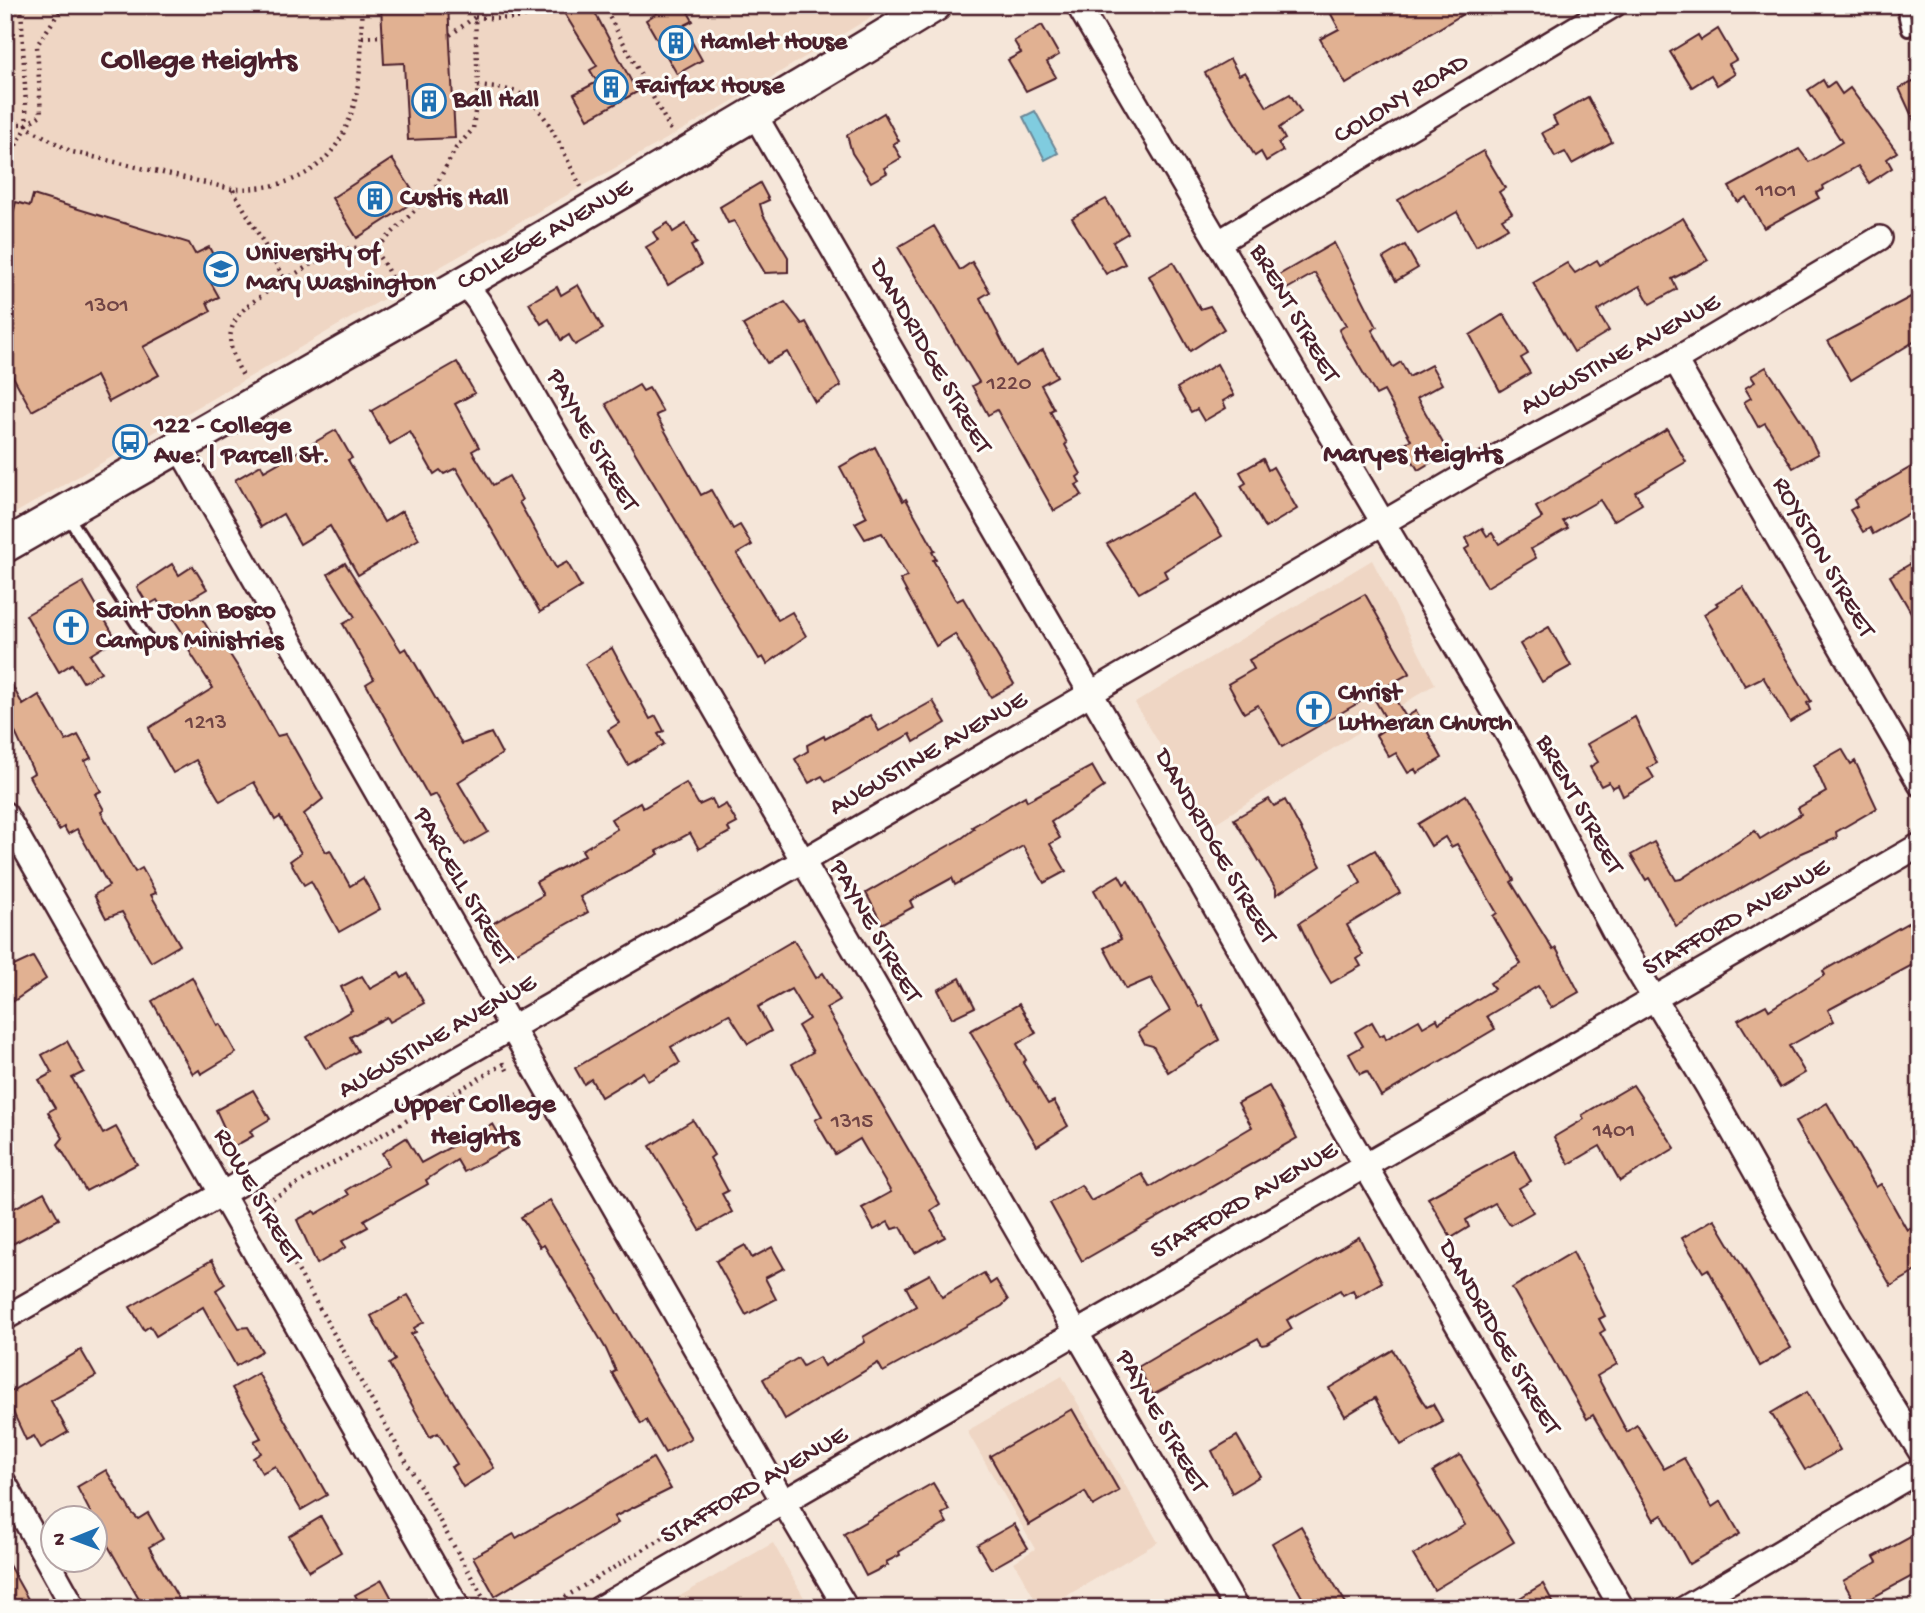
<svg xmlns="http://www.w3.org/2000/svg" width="1925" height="1613" font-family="'Gochi Hand',sans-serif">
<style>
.built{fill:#efd6c4}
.water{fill:#80ccdf;stroke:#6a8797;stroke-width:2}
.building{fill:#e1b192;stroke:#4a1f2b;stroke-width:2}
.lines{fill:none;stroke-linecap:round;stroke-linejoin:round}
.lane-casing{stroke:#4a1f2b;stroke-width:16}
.street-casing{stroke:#4a1f2b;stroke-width:28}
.secondary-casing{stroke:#4a1f2b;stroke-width:37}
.path{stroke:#4a1f2b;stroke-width:4.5;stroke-dasharray:2 5;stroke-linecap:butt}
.lane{stroke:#fdfcf7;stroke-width:10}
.street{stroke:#fdfcf7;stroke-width:23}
.secondary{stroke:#fdfcf7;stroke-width:32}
.labels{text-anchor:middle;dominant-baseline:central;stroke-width:6;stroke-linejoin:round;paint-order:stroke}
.number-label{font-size:23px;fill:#704445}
.poi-label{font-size:26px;font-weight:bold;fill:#4a1f2b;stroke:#fdfcf7;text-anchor:start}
.street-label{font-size:26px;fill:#4a1f2b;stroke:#fdfcf7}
.neighbourhood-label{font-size:28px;font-weight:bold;fill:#4a1f2b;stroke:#fdfcf7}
.quarter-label{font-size:30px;font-weight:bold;fill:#4a1f2b;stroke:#fdfcf7}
</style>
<rect width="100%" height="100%" fill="#f5e6d9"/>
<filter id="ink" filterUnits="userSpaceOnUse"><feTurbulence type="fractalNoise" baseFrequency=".0143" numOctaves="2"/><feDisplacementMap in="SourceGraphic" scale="14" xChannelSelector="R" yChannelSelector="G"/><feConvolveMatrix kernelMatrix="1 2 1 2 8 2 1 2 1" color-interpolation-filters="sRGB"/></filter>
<g filter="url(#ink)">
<g class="built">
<polygon points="5,5 891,5 714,112 380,301 5,519"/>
<polygon points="1372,560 1435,684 1209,827 1135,703"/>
<polygon points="1062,1376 1158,1542 1046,1608 1040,1608 1014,1562 1035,1549 967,1431"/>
<polygon points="773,1543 810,1608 659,1608"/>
</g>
<polygon class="water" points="1035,111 1058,153 1045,160 1023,117"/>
<g class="building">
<polygon points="448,5 455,138 408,140 404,63 384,64 381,6"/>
<polygon points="573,5 591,5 637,92 588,119 574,94 597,82 590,70 597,66 563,11"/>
<polygon points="670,5 684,5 693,21 683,26 702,60 677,74 646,20"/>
<polygon points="1346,5 1478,5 1346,84 1320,39 1339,29 1331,14"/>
<polygon points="1042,25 1059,55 1047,62 1056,77 1026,91 1008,60 1021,53 1014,41"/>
<polygon points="1718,29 1736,60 1729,64 1735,74 1717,85 1711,75 1692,87 1670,52 1698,35 1701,40"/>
<polygon points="1230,59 1239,75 1245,72 1267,107 1290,94 1301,112 1279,128 1285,139 1278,143 1283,151 1266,161 1261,152 1255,156 1205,73"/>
<polygon points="1920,79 1920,134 1899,88"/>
<polygon points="1823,80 1827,87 1834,82 1842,94 1850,88 1897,152 1887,159 1892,168 1869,183 1858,166 1823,186 1824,189 1816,193 1819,198 1764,228 1746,197 1738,202 1729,187 1799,149 1809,162 1842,142 1808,90"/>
<polygon points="1588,97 1612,142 1572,164 1565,152 1555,157 1542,133 1557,125 1553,117"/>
<polygon points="884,113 899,141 893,144 901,158 884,168 887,173 871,182 852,153 847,135"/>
<polygon points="1483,151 1505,188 1499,192 1512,213 1502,219 1508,228 1476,246 1457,212 1418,234 1398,200"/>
<polygon points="392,159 418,199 357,238 332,198"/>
<polygon points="760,183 769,200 760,204 763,215 788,257 788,272 765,273 734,221 728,223 720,207"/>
<polygon points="33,195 189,243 195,254 209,247 223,274 210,281 219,297 207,302 211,311 143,347 159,375 109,402 96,376 32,411 5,362 5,245 16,202 30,206"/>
<polygon points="1106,199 1128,233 1113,242 1125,264 1106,274 1072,218"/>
<polygon points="1683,218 1708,260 1672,279 1677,289 1650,304 1640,286 1597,311 1609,331 1574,352 1533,283 1567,263 1575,273 1597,260 1600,265"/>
<polygon points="668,223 673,232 686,224 697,243 691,246 701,265 668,285 646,247 658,240 653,232"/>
<polygon points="934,226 960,270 972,262 990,292 980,298 1015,366 1043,350 1057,376 1041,385 1054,409 1050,411 1067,443 1065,445 1081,474 1077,477 1080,483 1076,485 1082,495 1054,511 997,410 988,415 972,386 979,382 898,247"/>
<polygon points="1334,243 1377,327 1372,330 1393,367 1401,362 1409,377 1431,365 1442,384 1417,398 1448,452 1418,470 1403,444 1411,440 1384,391 1376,395 1344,340 1339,330 1346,325 1315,273 1285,290 1277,276"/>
<polygon points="1405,245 1418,268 1396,281 1383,258"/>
<polygon points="1173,262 1200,309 1210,306 1224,329 1190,351 1149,276"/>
<polygon points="578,285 603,329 575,345 569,335 561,340 549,319 541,324 529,303 557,287 561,295"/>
<polygon points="1920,292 1920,338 1851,380 1828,341"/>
<polygon points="785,302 802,324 806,322 841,386 815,402 787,352 767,363 743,325"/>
<polygon points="1504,314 1528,354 1521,358 1530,373 1500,391 1470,335"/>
<polygon points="457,362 475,393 455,404 479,447 472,451 493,485 509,476 522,500 519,502 556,568 567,562 581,587 540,612 456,468 444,474 440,470 434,474 410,432 390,444 371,411"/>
<polygon points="1217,364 1234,395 1223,401 1226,408 1204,421 1197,409 1191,412 1177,388"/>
<polygon points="1766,367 1802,422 1818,454 1793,468 1765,423 1758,427 1744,402 1751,398 1745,388 1755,382 1751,376"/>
<polygon points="639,385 643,391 649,388 663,412 656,415 701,495 711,490 733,529 740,525 752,545 737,554 778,620 792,612 806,636 767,664 763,657 759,659 606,404"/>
<polygon points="1667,429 1686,462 1635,492 1642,504 1613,521 1600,500 1563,521 1568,528 1531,549 1536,558 1487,587 1465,549 1470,546 1466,538 1482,528 1487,536 1492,533 1499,544 1542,518 1536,507"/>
<polygon points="336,430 352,458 348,460 384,522 402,511 419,539 358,575 330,526 300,544 283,514 261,527 235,480 261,465 264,471"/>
<polygon points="875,447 903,501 906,499 935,551 932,552 936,559 933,560 955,599 957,601 963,598 1014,684 991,697 955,634 936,646 900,580 907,576 882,533 865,539 855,523 867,517 840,467"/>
<polygon points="1263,459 1268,470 1273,467 1297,509 1265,528 1241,486 1246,483 1240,472"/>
<polygon points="1920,462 1920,507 1873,534 1870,528 1863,532 1850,510 1857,506 1854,500"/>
<polygon points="1195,494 1222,536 1164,571 1167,577 1139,593 1107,544"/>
<polygon points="1920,558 1920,628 1890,576"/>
<polygon points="345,563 401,651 406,648 462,744 491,733 502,754 458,782 488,832 465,845 436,794 429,797 366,684 374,679 343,624 355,617 328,574"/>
<polygon points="172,564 179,575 193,566 207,589 190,599 212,635 216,633 238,667 277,736 286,734 323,799 304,814 326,852 330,850 350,886 363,878 373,895 380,909 339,932 311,881 304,885 290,861 301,853 280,817 275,820 254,782 220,801 196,760 173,773 152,736 149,728 213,688 188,649 192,647 169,612 166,614 157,600 148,605 137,587"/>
<polygon points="83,582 116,639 90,655 101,672 83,682 72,664 59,672 26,615"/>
<polygon points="1743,587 1811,701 1807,703 1810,710 1790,722 1763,677 1745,686 1704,614 1718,605 1716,603"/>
<polygon points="1365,594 1410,673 1387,686 1406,717 1416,711 1442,758 1417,773 1415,769 1408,773 1396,753 1389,757 1376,735 1390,726 1372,695 1282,747 1258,705 1244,713 1228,684 1254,669 1249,660"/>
<polygon points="1549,627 1571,666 1542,682 1520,644"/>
<polygon points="612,648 650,719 656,716 664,731 658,734 664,744 628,765 608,730 619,723 585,664"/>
<polygon points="5,673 23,705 39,695 66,741 78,735 91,758 85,761 101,791 95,794 104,810 101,812 135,872 142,868 156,893 151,895 180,945 151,962 122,912 106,918 94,895 109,886 77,829 68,834 64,827 59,830 29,776 34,773 5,711"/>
<polygon points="933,701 946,723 914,742 910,734 826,782 822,776 809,783 795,759 808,751 807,745 824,736 825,739 870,715 879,731"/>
<polygon points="1635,717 1657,763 1648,768 1654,778 1623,796 1618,785 1612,788 1609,782 1601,786 1590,767 1598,762 1587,744"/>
<polygon points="1842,749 1851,764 1855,761 1877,808 1836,832 1837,838 1802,853 1676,926 1649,878 1646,880 1631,855 1654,842 1676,880 1681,879 1755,831 1760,839 1801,814 1798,808 1826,792 1814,765"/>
<polygon points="1092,766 1104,787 1051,822 1060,838 1050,844 1066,871 1044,883 1023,846 955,885 952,878 910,901 913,907 882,924 866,893 962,838 974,829 972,827 1025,796 1027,801"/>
<polygon points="686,783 699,805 712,799 717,809 726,804 737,823 728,828 730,832 699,849 690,833 657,851 659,854 580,897 588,912 510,956 492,924 543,895 536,882 585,855 582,850 617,829 611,819 640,802 643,808"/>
<polygon points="1466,795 1514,880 1511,882 1553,950 1556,948 1579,992 1551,1008 1538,986 1487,1016 1495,1029 1381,1096 1367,1071 1360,1074 1349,1054 1363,1046 1355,1032 1372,1022 1380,1036 1384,1034 1386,1039 1419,1020 1423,1027 1437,1019 1439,1023 1494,989 1490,983 1521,964 1493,916 1497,913 1457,844 1451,847 1445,837 1431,846 1418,824"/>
<polygon points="1269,799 1274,806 1285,800 1321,866 1276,895 1276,889 1234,819"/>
<polygon points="1375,850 1400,893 1347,925 1363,955 1357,959 1361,966 1331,983 1314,955 1299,923 1361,883 1351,864"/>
<polygon points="1119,875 1124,884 1128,881 1199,1007 1202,1005 1219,1040 1168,1072 1153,1046 1145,1044 1138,1032 1170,1011 1151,978 1126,989 1104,948 1121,939 1094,890"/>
<polygon points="1920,916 1920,961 1828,1010 1834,1021 1789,1046 1805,1073 1780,1088 1738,1020 1766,1005 1769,1010 1825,975 1823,971"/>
<polygon points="794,940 816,978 823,973 840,1000 826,1008 940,1204 931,1210 945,1237 915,1253 901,1227 892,1229 888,1222 874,1230 862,1208 891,1192 860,1139 835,1154 815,1120 822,1116 792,1064 813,1052 798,1026 809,1019 791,989 758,1007 771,1031 748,1044 729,1014 671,1047 680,1063 648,1081 643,1072 601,1097 591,1079 584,1084 575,1068"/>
<polygon points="33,957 46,979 5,1007 5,970"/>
<polygon points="399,973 402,978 408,974 424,1003 390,1022 387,1017 350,1037 358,1051 326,1069 307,1037 352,1010 341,987 362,976 370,989"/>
<polygon points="192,977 217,1025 220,1024 236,1053 201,1074 199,1070 193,1074 152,1001"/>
<polygon points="960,978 975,1007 952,1018 938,990"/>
<polygon points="1019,1004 1036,1033 1017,1044 1026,1060 1023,1063 1048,1104 1054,1101 1068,1126 1037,1146 970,1031"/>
<polygon points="67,1041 84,1072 72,1078 103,1134 116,1127 137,1164 86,1191 58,1144 63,1138 48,1112 55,1108 39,1080 52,1073 42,1055"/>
<polygon points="1633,1085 1675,1148 1620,1181 1600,1146 1569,1164 1554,1137 1584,1119 1582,1115"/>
<polygon points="1269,1086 1297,1138 1082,1261 1050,1203 1081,1185 1091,1201 1142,1174 1150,1187 1252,1127 1238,1103"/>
<polygon points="253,1090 270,1119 250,1131 253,1136 233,1147 216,1110"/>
<polygon points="1827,1103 1876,1187 1881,1184 1907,1230 1910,1228 1920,1244 1920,1269 1891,1286 1795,1122"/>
<polygon points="693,1120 714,1155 710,1158 728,1191 722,1194 732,1212 700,1230 650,1146"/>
<polygon points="493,1124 507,1148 464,1172 457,1160 426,1180 428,1184 364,1220 368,1227 342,1241 346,1247 317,1264 297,1220 314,1211 316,1214 349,1195 346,1190 389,1165 382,1153 406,1138 421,1163"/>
<polygon points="1514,1151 1531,1181 1519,1188 1533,1212 1510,1225 1495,1203 1466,1220 1469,1227 1451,1238 1428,1198"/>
<polygon points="44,1192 59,1219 5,1248 5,1213"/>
<polygon points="550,1200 691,1438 665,1453 646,1420 641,1424 612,1373 616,1371 606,1349 544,1245 540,1247 521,1217"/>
<polygon points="1714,1219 1791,1348 1760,1366 1708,1269 1703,1272 1682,1238"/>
<polygon points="1359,1237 1382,1282 1356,1297 1353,1290 1343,1295 1340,1290 1287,1320 1292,1329 1267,1344 1262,1345 1258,1338 1153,1395 1138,1367"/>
<polygon points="745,1245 752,1258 772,1247 784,1268 765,1278 776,1299 746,1315 716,1261"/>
<polygon points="1573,1252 1605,1316 1599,1319 1605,1330 1600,1333 1617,1364 1597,1376 1627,1432 1637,1425 1664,1469 1684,1458 1712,1507 1721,1501 1740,1534 1689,1564 1662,1515 1654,1520 1593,1415 1587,1419 1512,1288"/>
<polygon points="212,1260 225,1284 216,1290 239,1328 248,1327 262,1351 236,1366 203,1307 156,1336 150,1326 144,1330 130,1307"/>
<polygon points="984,1273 990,1284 996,1280 1008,1300 1002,1306 883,1372 878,1363 785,1419 763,1379 798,1358 803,1366 819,1357 824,1366 865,1342 863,1337 916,1306 906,1287 930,1274 942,1297"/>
<polygon points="408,1295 424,1322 414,1328 416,1332 411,1334 494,1468 463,1487 451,1467 457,1464 438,1433 430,1437 389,1364 395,1360 371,1316"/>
<polygon points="81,1350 96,1376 51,1401 68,1432 41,1448 34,1436 26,1440 5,1395"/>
<polygon points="1393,1350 1422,1400 1427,1407 1433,1404 1443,1422 1401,1445 1375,1398 1345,1416 1329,1388"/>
<polygon points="258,1373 327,1495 301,1510 275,1466 262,1473 253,1458 261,1453 254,1441 261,1438 232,1388"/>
<polygon points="1807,1392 1840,1450 1805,1470 1771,1413"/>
<polygon points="1072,1409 1119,1491 1093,1506 1085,1492 1029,1525 990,1456"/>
<polygon points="1237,1436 1260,1476 1232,1493 1212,1451"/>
<polygon points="1460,1455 1514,1542 1434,1590 1413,1555 1465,1525 1433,1471"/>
<polygon points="653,1458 671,1489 614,1517 618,1523 495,1596 473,1557 514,1534 516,1538"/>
<polygon points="106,1470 132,1513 138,1519 148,1513 163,1539 149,1547 184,1608 144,1608 107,1544 77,1487"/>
<polygon points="933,1483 949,1510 942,1514 947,1523 899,1552 900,1555 886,1562 888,1565 866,1576 844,1534"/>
<polygon points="321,1517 341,1552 309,1571 289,1536"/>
<polygon points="1014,1524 1028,1548 991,1569 977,1545"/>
<polygon points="1301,1526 1333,1582 1349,1608 1308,1608 1272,1543"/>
<polygon points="1914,1535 1920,1545 1920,1572 1857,1606 1843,1581 1877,1562 1874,1557"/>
<polygon points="5,1558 33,1608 5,1608"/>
<polygon points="382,1580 397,1608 362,1608 355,1595"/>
<polygon points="1543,1584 1556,1608 1503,1608"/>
</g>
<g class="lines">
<g class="lane-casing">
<g id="lane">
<polyline points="1902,5 1908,30"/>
<polyline points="67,515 149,642"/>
</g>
</g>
<g class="street-casing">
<g id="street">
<polyline points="1078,5 1527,767 1613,930 1708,1087 1837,1317 1920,1451"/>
<polyline points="755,115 1622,1608"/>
<polyline points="1219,242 1614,5"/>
<polyline points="465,284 479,302 1236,1608"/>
<polyline points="1675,360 1920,784"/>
<polyline points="179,447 784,1503 846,1608"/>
<polyline points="5,814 458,1608"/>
<polyline points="5,1318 801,862 1491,460 1675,360 1880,238"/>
<polyline points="5,1484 74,1608"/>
<polyline points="600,1608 1920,845"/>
<polyline points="1685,1608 1920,1470"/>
</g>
</g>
<g class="secondary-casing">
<g id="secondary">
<path id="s1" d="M5,546c311,-179 624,-354 930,-541"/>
</g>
</g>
<g class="path">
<path d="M21,5l6,122 45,25 160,37c119,2 133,-86 129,-184"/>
<polyline points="603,5 673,134"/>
<polyline points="687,10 690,5"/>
<polyline points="661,11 662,5"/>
<path d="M475,17c26,2 54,5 75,-12"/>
<polyline points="362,37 383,36"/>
<path d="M478,86c16,2 35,2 48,11 22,15 42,66 55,90"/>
<polyline points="5,124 27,124 41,115 37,45 64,5"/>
<polyline points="5,163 27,127"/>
<path d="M233,190l52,90c-44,29 -74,44 -40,99"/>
<polyline points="373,252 432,193 456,148 473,129 478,86 475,17 450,35"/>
<path d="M285,280c21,-12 67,-45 90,-27 10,8 16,26 22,37"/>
<polyline points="489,1608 261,1205 504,1064 509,1074"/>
<polyline points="547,1608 750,1485"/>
</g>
<use href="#lane" class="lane"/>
<use href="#street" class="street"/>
<use href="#secondary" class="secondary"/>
</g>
</g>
<defs>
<g id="building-ring" transform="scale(1.75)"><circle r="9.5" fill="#fdfcf7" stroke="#1f6fb2" stroke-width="1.5"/><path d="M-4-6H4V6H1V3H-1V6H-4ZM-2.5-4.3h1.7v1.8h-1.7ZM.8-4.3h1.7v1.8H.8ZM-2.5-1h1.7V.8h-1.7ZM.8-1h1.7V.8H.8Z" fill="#1f6fb2"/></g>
<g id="university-ring" transform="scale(1.75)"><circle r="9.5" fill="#fdfcf7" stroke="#1f6fb2" stroke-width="1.5"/><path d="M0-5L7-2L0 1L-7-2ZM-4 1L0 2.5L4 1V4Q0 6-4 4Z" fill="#1f6fb2"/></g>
<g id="bus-ring" transform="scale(1.75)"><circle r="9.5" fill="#fdfcf7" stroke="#1f6fb2" stroke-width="1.5"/><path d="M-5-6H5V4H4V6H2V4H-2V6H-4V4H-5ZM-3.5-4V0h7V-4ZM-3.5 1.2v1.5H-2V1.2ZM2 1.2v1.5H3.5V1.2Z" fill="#1f6fb2"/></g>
<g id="church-ring" transform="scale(1.75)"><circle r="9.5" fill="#fdfcf7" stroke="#1f6fb2" stroke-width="1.5"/><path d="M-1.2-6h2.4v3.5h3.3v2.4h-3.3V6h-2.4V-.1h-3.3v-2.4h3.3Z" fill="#1f6fb2"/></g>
</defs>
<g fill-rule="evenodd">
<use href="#building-ring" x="676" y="43"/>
<use href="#building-ring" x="611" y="87"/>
<use href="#building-ring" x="429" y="101"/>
<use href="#building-ring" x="375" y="199"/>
<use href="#university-ring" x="221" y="269"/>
<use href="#bus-ring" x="130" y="442"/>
<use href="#church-ring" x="71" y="627"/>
<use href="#church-ring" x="1314" y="709"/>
</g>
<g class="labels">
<g class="number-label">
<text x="1776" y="191">1101</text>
<text x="107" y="306">1301</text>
<text x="1009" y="384">1220</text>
<text x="206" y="723">1213</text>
<text x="852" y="1122">1315</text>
<text x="1614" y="1131">1401</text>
</g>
<g class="poi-label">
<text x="700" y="43">Hamlet House</text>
<text x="636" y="87">Fairfax House</text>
<text x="453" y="101">Ball Hall</text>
<text x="400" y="199">Custis Hall</text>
<text x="246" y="254">University of<tspan x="246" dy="30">Mary Washington</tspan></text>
<text x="154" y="427">122 - College<tspan x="154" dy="30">Ave. | Parcell St.</tspan></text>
<text x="96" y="612">Saint John Bosco<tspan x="96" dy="30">Campus Ministries</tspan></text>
<text x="1338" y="694">Christ<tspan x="1338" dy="30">Lutheran Church</tspan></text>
</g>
<g class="street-label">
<text transform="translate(1402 100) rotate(-31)">COLONY ROAD</text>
<text stroke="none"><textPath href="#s1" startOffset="623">COLLEGE AVENUE</textPath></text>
<text transform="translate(1293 314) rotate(60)">BRENT STREET</text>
<text transform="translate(1621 356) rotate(-29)">AUGUSTINE AVENUE</text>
<text transform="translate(929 357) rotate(60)">DANDRIDGE STREET</text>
<text transform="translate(591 441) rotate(60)">PAYNE STREET</text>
<text transform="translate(1822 558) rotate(60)">ROYSTON STREET</text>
<text transform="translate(929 755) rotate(-30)">AUGUSTINE AVENUE</text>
<text transform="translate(1578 805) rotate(61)">BRENT STREET</text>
<text transform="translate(1214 847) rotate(60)">DANDRIDGE STREET</text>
<text transform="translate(462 887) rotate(60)">PARCELL STREET</text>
<text transform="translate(1737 919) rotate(-30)">STAFFORD AVENUE</text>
<text transform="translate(874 932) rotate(60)">PAYNE STREET</text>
<text transform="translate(438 1038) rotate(-30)">AUGUSTINE AVENUE</text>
<text transform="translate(256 1197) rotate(60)">ROWE STREET</text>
<text transform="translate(1245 1202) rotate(-30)">STAFFORD AVENUE</text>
<text transform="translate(1498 1338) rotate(60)">DANDRIDGE STREET</text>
<text transform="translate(1160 1422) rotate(60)">PAYNE STREET</text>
<text transform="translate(755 1487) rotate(-30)">STAFFORD AVENUE</text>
</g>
<g class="neighbourhood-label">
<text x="1413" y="455">Maryes Heights</text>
<text x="475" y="1105">Upper College<tspan x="475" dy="32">Heights</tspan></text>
</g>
<g class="quarter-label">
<text x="199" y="62">College Heights</text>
</g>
</g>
<rect width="1925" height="1613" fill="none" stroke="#fdfcf7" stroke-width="28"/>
<rect x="14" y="14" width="1897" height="1585" fill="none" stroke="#4a1f2b" stroke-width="2.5" filter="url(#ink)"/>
<g transform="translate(74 1539) rotate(269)"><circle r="33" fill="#fdfcf7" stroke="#b5a4a5" stroke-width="2"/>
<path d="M0-5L12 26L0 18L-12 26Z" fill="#1f6fb2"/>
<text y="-10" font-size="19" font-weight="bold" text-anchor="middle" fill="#4a1f2b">N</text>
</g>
</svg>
